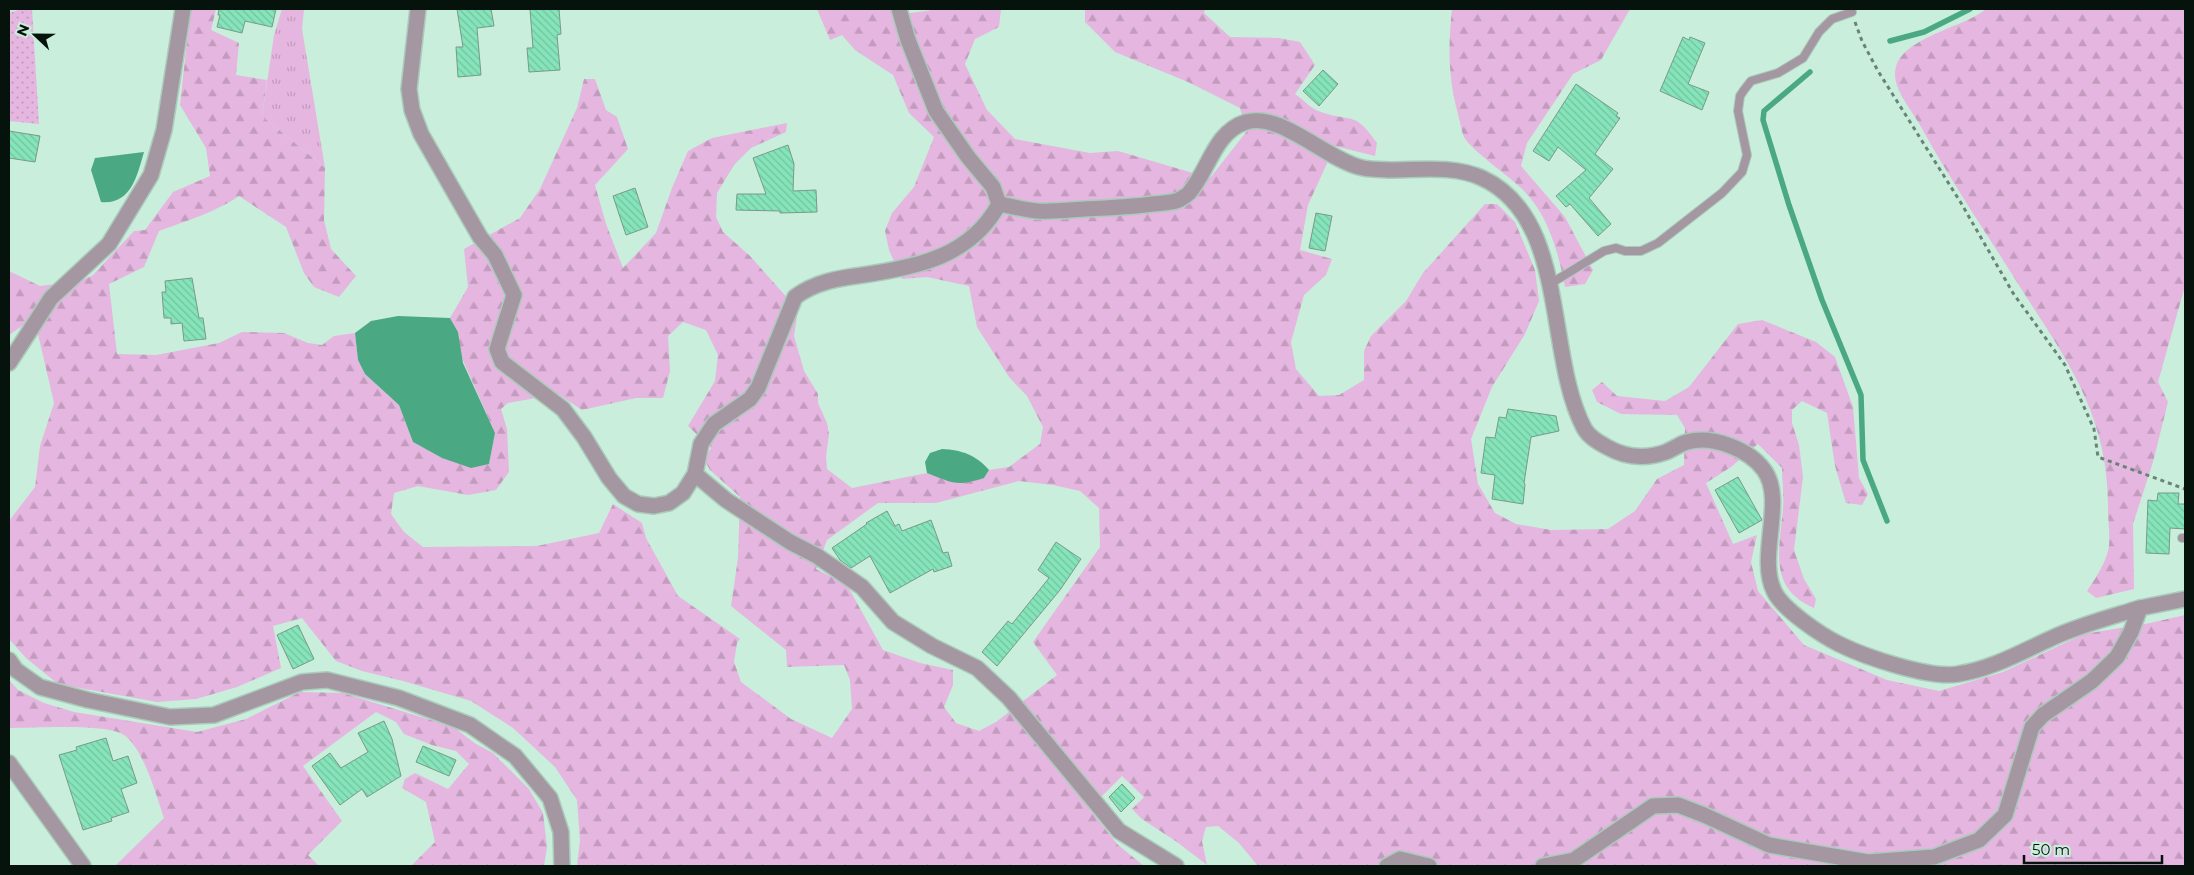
<svg xmlns="http://www.w3.org/2000/svg" width="2194" height="875" font-family="Montserrat,sans-serif">
<style>
.grass{fill:url(#grass-tufts)}
.forest{fill:url(#forest-firs);fill-rule:evenodd}
.garden{fill:url(#garden-dots)}
.water{fill:#4aa983}
.lines{fill:none;stroke-linecap:round;stroke-linejoin:round}
.stream{stroke:#4aa983;stroke-width:5.5}
.building{fill:url(#building-back-hatch);stroke:#779a89}
.lane-casing{stroke:#aacbbb;stroke-width:10}
.street-casing{stroke:#aacbbb;stroke-width:18}
.path{stroke:#6a8377;stroke-width:3;stroke-dasharray:4 4;stroke-linecap:butt}
.lane{stroke:#a497a2;stroke-width:8}
.street{stroke:#a497a2;stroke-width:15}
</style>
<defs>
<pattern id="grass-tufts" width="24" height="20" patternUnits="userSpaceOnUse" patternTransform="scale(1.25)"><rect width="24" height="20" fill="#e5b6df"/><path d="M3 7l-1-3M5 7V3M7 7l1-3M15 17l-1-3M17 17v-4M19 17l1-3" fill="none" stroke="#c39bbe"/></pattern>
<pattern id="forest-firs" width="22" height="20" patternUnits="userSpaceOnUse" patternTransform="scale(1.25)"><rect width="22" height="20" fill="#e5b6df"/><path d="M5 1l3.5 6h-7zM16 11l3.5 6h-7z" fill="#c39bbe"/></pattern>
<pattern id="garden-dots" width="8" height="8" patternUnits="userSpaceOnUse" patternTransform="scale(1.25)"><rect width="8" height="8" fill="#e5b6df"/><path d="M2 2h.1M6 6h.1" fill="none" stroke="#c39bbe" stroke-width="1.8" stroke-linecap="round"/></pattern>
<pattern id="building-back-hatch" width="6" height="6" patternUnits="userSpaceOnUse" patternTransform="scale(1.25)"><rect width="6" height="6" fill="#86e4ba"/><path d="M-1 5l2 2M0 0l6 6M5-1l2 2" fill="none" stroke="#72c39f"/></pattern>
</defs>
<rect width="100%" height="100%" fill="#c9eedc"/>
<polygon class="grass" points="282,9 304,9 302,29 325,168 262,116 274,35"/>
<g class="forest">
<path d="M188,9h28l-5,21 28,13 -3,32 31,5 -5,36 63,52 -1,52 7,29 25,27 -17,21 -25,-10 -10,-14 -18,-46 -47,-31c-23,16 -53,25 -80,35l-15,36 -35,17 8,70 39,1 63,-12 23,-11 42,1 24,10 14,2 12,-9 21,-3 3,27 7,14 34,31 14,37 29,16 29,9 18,-3 6,-31 -34,-77 -3,-24 -8,-14 18,-31 -4,-38 56,-31 20,-29 37,-81 7,-29h11l11,31 11,7 11,32 -33,36 11,39 17,44 33,-35 16,-45 16,-37 24,-13 75,-15 -1,9 -35,16 -17,17 -17,28 -1,24 7,15 27,24 48,54 -4,26 10,35 14,23v9l9,20 2,11 -3,23 1,12 25,19 75,-15 11,4 46,1 5,-8 20,-3 31,-23 3,-17 -16,-31 -18,-19 -32,-50 -8,-41 -42,-9 -25,2 -13,-29 -4,-19 7,-18 22,-26 20,-50 -25,-24 -16,-38 -38,-25 -13,-15 -12,5 -13,-31h76l2,6 45,-6h61l-2,18 -24,12 -10,25 22,46 28,29 75,14 28,-2 92,27 37,-47 -7,-23 -52,-26 -73,-30 -30,-30v-13h120l-1,4 26,24 49,1 21,4 15,23 -20,29c8,5 17,16 26,18 32,11 33,-2 56,31l-2,13 -40,-10 -27,59 -8,45 32,9 -6,16 -22,20 -13,47 5,27 23,27 20,-1 25,-15v-29l7,-15 35,-35 17,-28 62,-69h12l18,18 20,48 4,31 -14,33 -33,53 -21,52 7,45 17,29 21,11 35,6 57,-1 27,-18 22,-32 27,-14 1,-37 -8,-13 -56,-1 -24,-12 -5,-12 10,-8 15,14 48,5 24,-14 49,-63 24,-4 54,22 19,15 18,50 6,71 9,16 -6,11 -16,-2 -11,-37 -8,-53 -25,-12 -10,9v13l7,22 4,32 -9,73 10,29 12,20 -2,9c-47,-20 -34,-59 -31,-101 1,-13 -1,-26 -1,-39l-24,-24 -27,23 -25,16 27,61 24,-9 -6,27 7,29 46,54 83,35 52,11 64,-19 81,-38 66,-11 35,-8v251h-927l-19,-23 -21,-17 -12,1 -4,14 5,24 -30,-23 -35,-23 -10,-10 12,-12 -22,-21 -33,33 29,36 26,21h-567l3,-26 -3,-40 -22,-33 -42,-39 -42,-27 -68,-20 -41,-10 -26,-10 -34,-43 -29,8 8,42 -44,19 -41,12 -39,3 -99,-18 -32,-26 -17,-19v-118l26,-34 5,-41 14,-43 -16,-69 -16,-8 -13,9v-64l31,15 41,-5 12,-6 41,-44 11,-1 28,-38 37,-16 -4,-28 -26,-43 9,-82zM683,322l23,8 12,25 -3,26 -27,45 23,22 -7,12 6,10 30,27 -2,61 -7,48 55,44 1,17 57,-2 6,15 2,29 -20,29 -41,-19 -50,-37 -7,-20 3,-19 3,-4 -62,-43 -32,-58 -4,-15 -29,-19 -14,29 -62,13 -114,1 -19,-15 -13,-18 3,-21 24,-7 50,9 28,-5 13,-18 -2,-43 -6,-20 7,-6 50,-9 24,16 54,-12h27l7,-27 -2,-35zM1019,481l34,4 27,6 19,17 1,39 -67,95 24,33 -61,47 -17,9 -23,-8 -12,-16 9,-22v-15l-33,-7 -37,-13 -36,-65 -31,-16 11,-29 51,-37h58z"/>
<path d="M1452,9h178l-29,51 -28,14 -46,69 -6,23 44,51 28,53 -8,14 -20,3c-7,-36 -17,-74 -44,-99 -13,-13 -49,-37 -57,-51 -3,-7 -4,-16 -6,-23 -10,-37 -10,-67 -6,-105z"/>
<path d="M1986,9h199v277l-27,96 10,20 -15,60 -20,62 1,65 -38,9 -9,-7c8,-12 17,-25 21,-40 3,-12 0,-29 0,-41 1,-98 -44,-153 -93,-231 -32,-51 -66,-101 -95,-154 -9,-16 -30,-39 -24,-58 8,-30 69,-40 90,-58z"/>
<path d="M9,680l9,10 26,13 30,9 123,20 49,-13 54,-27 43,1 88,27 25,9 20,15 17,9 36,36 14,24 4,34 -3,19h-133l24,-24 -9,-40 -24,-14 3,-9 10,-6 33,16 21,-25 -13,-13 -24,-6 -28,-11 -8,-12 -20,-10 -73,54 39,55 -34,34 11,11h-204l49,-48c-8,-23 -20,-69 -40,-83 -17,-12 -92,-7 -115,-7z"/>
</g>
<polygon class="garden" points="22,9 32,9 39,124 9,121 9,13"/>
<g class="water">
<path d="M144,152c-7,24 -13,53 -43,50l-10,-32 4,-12z"/>
<polygon points="398,316 450,318 458,332 463,363 495,433 489,464 471,468 442,458 413,442 399,405 365,374 358,360 355,333 371,321"/>
<path d="M942,449c20,1 34,6 47,21l-5,8c-28,9 -31,5 -57,-5l-2,-11 5,-9z"/>
</g>
<g class="lines">
<g class="stream">
<polyline points="1890,41 1924,32 1970,9"/>
<polyline points="1810,72 1764,111 1763,120 1789,205 1822,300 1861,395 1863,460 1887,521"/>
</g>
</g>
<g class="building">
<polygon points="219,9 276,9 272,27 245,21 242,33 217,27 220,15 218,15"/>
<polygon points="457,9 491,9 494,26 477,28 481,75 458,77 456,47 463,47"/>
<polygon points="530,9 559,9 561,34 557,35 560,70 529,72 527,48 533,48"/>
<polygon points="1683,37 1689,40 1690,37 1705,43 1688,84 1709,92 1702,110 1660,91"/>
<polygon points="1323,70 1338,84 1319,106 1303,91"/>
<polygon points="1576,84 1618,113 1616,116 1620,118 1595,154 1613,169 1589,198 1611,224 1598,236 1570,204 1566,207 1556,196 1586,170 1558,147 1549,161 1533,151"/>
<polygon points="9,131 40,136 35,162 9,158"/>
<polygon points="788,145 794,164 793,191 816,190 817,212 780,213 780,211 736,210 737,194 766,194 753,158"/>
<polygon points="635,188 648,227 626,235 613,196"/>
<polygon points="1316,213 1332,216 1325,251 1309,248"/>
<polygon points="192,278 199,318 203,318 206,339 184,341 182,323 171,324 171,318 164,318 162,292 166,292 165,281"/>
<polygon points="1508,409 1556,416 1559,431 1531,437 1524,483 1525,484 1523,504 1492,499 1495,475 1481,473 1486,437 1495,438 1499,417 1506,418"/>
<polygon points="1738,477 1762,520 1739,533 1715,490"/>
<polygon points="2158,493 2179,493 2178,504 2185,504 2185,529 2170,528 2169,554 2146,553 2148,500 2157,501"/>
<polygon points="887,511 895,526 899,524 902,531 931,520 943,553 948,552 952,566 934,572 933,569 890,593 870,556 851,568 840,560 832,548 867,524 866,523"/>
<polygon points="1056,542 1081,559 1060,590 997,666 982,652 1008,621 1012,624 1049,578 1038,570"/>
<polygon points="298,625 314,659 293,669 277,635"/>
<polygon points="384,721 392,739 401,776 367,797 362,789 340,805 312,766 330,753 341,768 368,752 358,733"/>
<polygon points="106,738 113,761 128,756 137,783 121,789 129,812 111,818 112,821 83,830 59,755 77,750 76,747"/>
<polygon points="423,746 456,760 449,776 416,762"/>
<polygon points="1122,784 1135,798 1121,812 1109,797"/>
</g>
<g class="lines">
<g class="lane-casing">
<g id="lane">
<polyline points="1550,284 1604,251 1616,248 1625,251 1641,251 1658,243 1722,193 1742,172 1747,155 1738,111 1740,96 1744,90 1751,81 1778,73 1803,58 1819,32 1832,19 1852,12"/>
<polyline points="2182,538 2185,538"/>
</g>
</g>
<g class="street-casing">
<g id="street">
<path d="M418,9l-9,80 3,21 9,24 59,103 15,18 19,40 -17,54 5,13 61,47 21,28 25,41 15,18 14,8 16,2 15,-3 14,-10 12,-19 6,-30 13,-20 36,-25 8,-11 37,-91c20,-15 44,-19 68,-22 55,-8 108,-19 136,-71l-6,-17 -25,-30 -32,-46 -28,-71 -9,-31"/>
<path d="M999,204c12,2 26,6 38,7 15,1 32,-1 47,-2 23,-1 46,-2 69,-5 7,-1 16,-1 23,-3 4,-1 11,-6 13,-8 20,-23 25,-61 57,-71 34,-10 79,36 113,45 9,3 20,2 30,3 30,0 65,-5 93,8 87,40 63,176 102,250 5,9 14,14 23,19 19,11 39,12 59,5 7,-3 14,-8 21,-10 25,-7 62,7 77,28 22,30 -7,86 10,121 8,18 47,44 65,53 26,13 91,35 119,30 34,-5 63,-22 94,-36 28,-13 59,-21 88,-30"/>
<polyline points="9,363 51,298 109,244 151,175 164,130 183,9"/>
<polyline points="695,474 726,500 790,542 817,556 862,587 893,622 932,646 977,668 1009,698 1119,831 1176,866"/>
<polyline points="9,660 16,670 40,687 88,700 170,717 214,715 302,682 327,680 399,698 470,725 515,756 550,798 561,832 562,866"/>
<polyline points="9,763 83,866"/>
<polyline points="1387,866 1400,859 1429,866"/>
<polyline points="1543,866 1574,860 1653,806 1678,805 1704,815 1769,845 1868,862 1934,857 1979,840 2005,815 2032,727 2043,715 2092,681 2117,657 2131,632 2140,608 2185,599"/>
</g>
</g>
<polyline class="path" points="1855,22 1862,41 1878,71 1961,203 2013,293 2065,365 2094,429 2098,457 2185,489"/>
<use href="#lane" class="lane"/>
<use href="#street" class="street"/>
</g>
<rect width="2194" height="875" fill="none" stroke="#06120c" stroke-width="20"/>
<g transform="translate(35 35) rotate(292)" stroke="#c9eedc" stroke-width="4" paint-order="stroke">
<path d="M0-4L9 19L0 12L-9 19Z" fill="#06120c"/>
<text y="-8" font-size="14" font-weight="bold" text-anchor="middle" fill="#06120c">N</text>
</g>
<path d="M2024 855v8h138v-8" fill="none" stroke="#06120c" stroke-width="2.5"/>
<text x="2032" y="855" font-size="15" fill="#06120c" stroke="#c9eedc" stroke-width="4" paint-order="stroke">50 m</text>
</svg>
